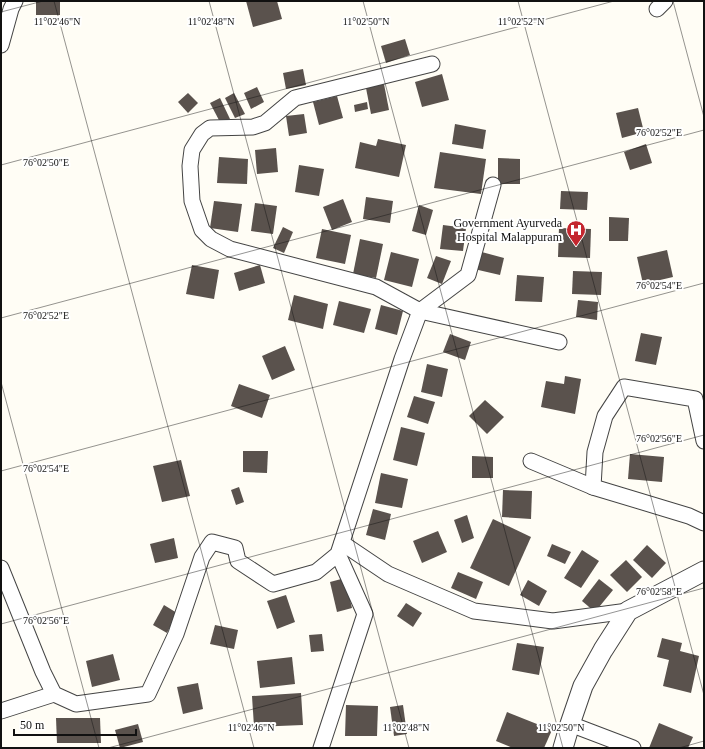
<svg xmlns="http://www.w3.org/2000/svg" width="705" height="749" font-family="'Times New Roman',serif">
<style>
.building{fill:#5a524d}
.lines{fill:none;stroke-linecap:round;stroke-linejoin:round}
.minor-casing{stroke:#444;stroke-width:17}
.tertiary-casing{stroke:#444;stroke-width:21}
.minor{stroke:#fff;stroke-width:15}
.tertiary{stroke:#fff;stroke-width:19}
.ticks{fill:none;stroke:#111;stroke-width:1;stroke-opacity:0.45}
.labels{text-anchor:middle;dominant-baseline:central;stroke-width:4;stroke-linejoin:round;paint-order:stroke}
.poi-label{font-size:12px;fill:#111;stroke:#fff;text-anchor:end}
.ticks-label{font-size:10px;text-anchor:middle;fill:#111;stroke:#fff;stroke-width:4;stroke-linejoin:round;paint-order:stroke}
</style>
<rect width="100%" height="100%" fill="#fffdf5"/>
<g class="building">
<rect x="36" y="1" width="24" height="14"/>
<polygon points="246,1 277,1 282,19 253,27"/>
<polygon points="405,39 410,55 386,63 381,46"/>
<polygon points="303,69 306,85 286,89 283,73"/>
<polygon points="442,74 449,100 422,107 415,82"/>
<polygon points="384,84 389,110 371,114 366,88"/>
<polygon points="257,87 264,102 251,109 244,93"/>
<polygon points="188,93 198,103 188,113 178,102"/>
<polygon points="234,93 245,114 235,118 225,98"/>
<polygon points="337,96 343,118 319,125 313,102"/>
<polygon points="220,98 230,119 221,124 210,103"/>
<polygon points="367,102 368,109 355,112 354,105"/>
<polygon points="638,108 644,132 622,138 616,113"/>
<polygon points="304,114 307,133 289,136 286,116"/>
<polygon points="455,124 486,130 483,149 452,144"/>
<polygon points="378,139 406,145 399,177 355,168 360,142 376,146"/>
<polygon points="646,144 652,163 630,170 624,152"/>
<polygon points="276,148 278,172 257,174 255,150"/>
<polygon points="440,152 486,159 481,194 434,188"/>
<polygon points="219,157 248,159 247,184 217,183"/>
<polygon points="498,158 520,159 520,184 498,184"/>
<polygon points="299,165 324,169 319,196 295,192"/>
<polygon points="561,191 588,192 587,210 560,209"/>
<polygon points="366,197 393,201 390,223 363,219"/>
<polygon points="343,199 352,222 332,230 323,207"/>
<polygon points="214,201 242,204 238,232 210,228"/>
<polygon points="255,203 277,206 273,234 251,231"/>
<polygon points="419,205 433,210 426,235 412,231"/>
<polygon points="609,217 629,218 628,241 609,241"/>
<polygon points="443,225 466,228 463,251 440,249"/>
<polygon points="283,227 293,232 284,253 273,248"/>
<polygon points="559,228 591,229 590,258 558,257"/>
<polygon points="322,229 351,235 345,264 316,258"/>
<polygon points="360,239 383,244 376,278 353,274"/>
<polygon points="667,250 673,277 643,284 637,257"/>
<polygon points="478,251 504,258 500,275 474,269"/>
<polygon points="391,252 419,259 412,287 384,280"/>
<polygon points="436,256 451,261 442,284 427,278"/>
<polygon points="192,265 219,270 214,299 186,294"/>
<polygon points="260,265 265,283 239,291 234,273"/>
<polygon points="573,271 602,272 601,295 572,294"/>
<polygon points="517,275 544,277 542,302 515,301"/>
<polygon points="294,295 328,304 323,329 288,320"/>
<polygon points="578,300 598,302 597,320 576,317"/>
<polygon points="339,301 371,309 364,333 333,325"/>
<polygon points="381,305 403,311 397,335 375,329"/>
<polygon points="641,333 662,337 656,365 635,361"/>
<polygon points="450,334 471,342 465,360 443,352"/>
<polygon points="285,346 295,370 272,380 262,356"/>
<polygon points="427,364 448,369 442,397 421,392"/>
<polygon points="565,376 581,379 575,414 541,407 546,381 564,384"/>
<polygon points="239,384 270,395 262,418 231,406"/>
<polygon points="414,396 435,402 428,424 407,417"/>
<polygon points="485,400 504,417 487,434 469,416"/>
<polygon points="401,427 425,433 417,466 393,460"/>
<polygon points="243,451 268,451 267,473 243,472"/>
<polygon points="630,454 664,457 662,482 628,479"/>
<polygon points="472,456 493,457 493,478 472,478"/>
<polygon points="181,460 190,496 162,502 153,466"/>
<polygon points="381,473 408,479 402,508 375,503"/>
<polygon points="239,487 244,502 236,505 231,490"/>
<polygon points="503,490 532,491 531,519 502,517"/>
<polygon points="373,509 391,514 385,540 366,535"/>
<polygon points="467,515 474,538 462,543 454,520"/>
<polygon points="493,519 531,537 509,586 470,568"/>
<polygon points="438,531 447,552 422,563 413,541"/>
<polygon points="174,538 178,558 155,563 150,544"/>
<polygon points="552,544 571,552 565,564 547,556"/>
<polygon points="647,545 666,563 652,578 633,560"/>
<polygon points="582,550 599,561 581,588 564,578"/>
<polygon points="626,560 642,577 627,592 610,575"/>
<polygon points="458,572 483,582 476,599 451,588"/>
<polygon points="345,578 352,608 337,612 330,582"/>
<polygon points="599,579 613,590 595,612 582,601"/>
<polygon points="528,580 547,591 539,606 520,595"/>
<polygon points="286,595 295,622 277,629 267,601"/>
<polygon points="406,603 422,613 413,627 397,616"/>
<polygon points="164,605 177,613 167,633 153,625"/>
<polygon points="215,625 238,630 234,649 210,644"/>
<polygon points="322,634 324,651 311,652 309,635"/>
<polygon points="662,638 682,643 680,651 699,656 691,693 663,686 669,660 657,657"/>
<polygon points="517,643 544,647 539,675 512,670"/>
<polygon points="113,654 120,680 92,687 86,661"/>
<polygon points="292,657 295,684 260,688 257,661"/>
<polygon points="198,683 203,709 183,714 177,687"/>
<polygon points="301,693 303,725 254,727 252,696"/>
<polygon points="346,705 378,706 377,736 345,736"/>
<polygon points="403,705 407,734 394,736 390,707"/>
<polygon points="507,712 552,730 544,748 513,748 496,741"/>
<polygon points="56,718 100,718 101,743 57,743"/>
<polygon points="659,723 693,737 688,748 649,748"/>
<polygon points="138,724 143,742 120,748 115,730"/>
</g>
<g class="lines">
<g class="minor-casing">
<g id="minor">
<polyline points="657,9 665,1"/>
<polyline points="1,45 11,9 15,1"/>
<polyline points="420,311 468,275 493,185"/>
<polyline points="420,311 559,342"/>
<polyline points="704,441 695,399 624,387 605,416 595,452 593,487 689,516 704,523"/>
<polyline points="531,461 593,487"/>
<polyline points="342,543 388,574 474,611 553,621 628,611"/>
<polyline points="1,568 43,672 54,694 76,704 148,694 176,634 202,557 212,542 235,548 238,561 273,584 316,572 338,554 402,359 420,311 376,287 230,249 211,239 202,230 192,201 190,166 192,150 202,134 210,128 253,127 265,123 295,98 432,64"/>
<polyline points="1,711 54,694"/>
<polyline points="570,724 633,748"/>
<polyline points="321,748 365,614 338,554"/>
</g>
</g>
<g class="tertiary-casing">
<polyline id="tertiary" points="563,748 570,724 583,686 603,650 628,611 704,571"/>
</g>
<use href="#minor" class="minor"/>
<use href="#tertiary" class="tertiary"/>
</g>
<path class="ticks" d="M54,1l200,747M209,1l200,747M363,1l200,747M518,1l186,694M673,1l31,116M1,12l42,-11M1,165l613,-164M1,318l703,-188M1,382l98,366M1,471l703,-188M1,624l703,-189M108,748l596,-160M679,748l25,-7"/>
<defs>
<g id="hospital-pin" transform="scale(1)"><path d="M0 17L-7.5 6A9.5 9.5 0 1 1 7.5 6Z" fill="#c4262e" stroke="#fff"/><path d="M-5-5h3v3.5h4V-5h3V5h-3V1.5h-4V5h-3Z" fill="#fff"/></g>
</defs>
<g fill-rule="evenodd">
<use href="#hospital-pin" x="576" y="230"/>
</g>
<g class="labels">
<g class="poi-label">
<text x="562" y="223">Government Ayurveda<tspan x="562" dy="14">Hospital Malappuram</tspan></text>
</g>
</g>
<g class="ticks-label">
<text x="57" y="25">11°02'46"N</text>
<text x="211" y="25">11°02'48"N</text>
<text x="366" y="25">11°02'50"N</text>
<text x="521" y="25">11°02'52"N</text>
<text x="659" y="136">76°02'52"E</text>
<text x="46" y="166">76°02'50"E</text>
<text x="659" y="289">76°02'54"E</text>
<text x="46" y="319">76°02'52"E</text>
<text x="659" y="442">76°02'56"E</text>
<text x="46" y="472">76°02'54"E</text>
<text x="659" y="595">76°02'58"E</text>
<text x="46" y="624">76°02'56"E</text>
<text x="251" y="731">11°02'46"N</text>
<text x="406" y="731">11°02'48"N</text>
<text x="561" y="731">11°02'50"N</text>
</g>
<rect width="705" height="749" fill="none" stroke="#111111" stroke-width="4"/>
<path d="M14 729v6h122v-6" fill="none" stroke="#111111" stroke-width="2"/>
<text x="20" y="729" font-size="12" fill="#111111" stroke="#ffffff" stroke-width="3" paint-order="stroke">50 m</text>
</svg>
